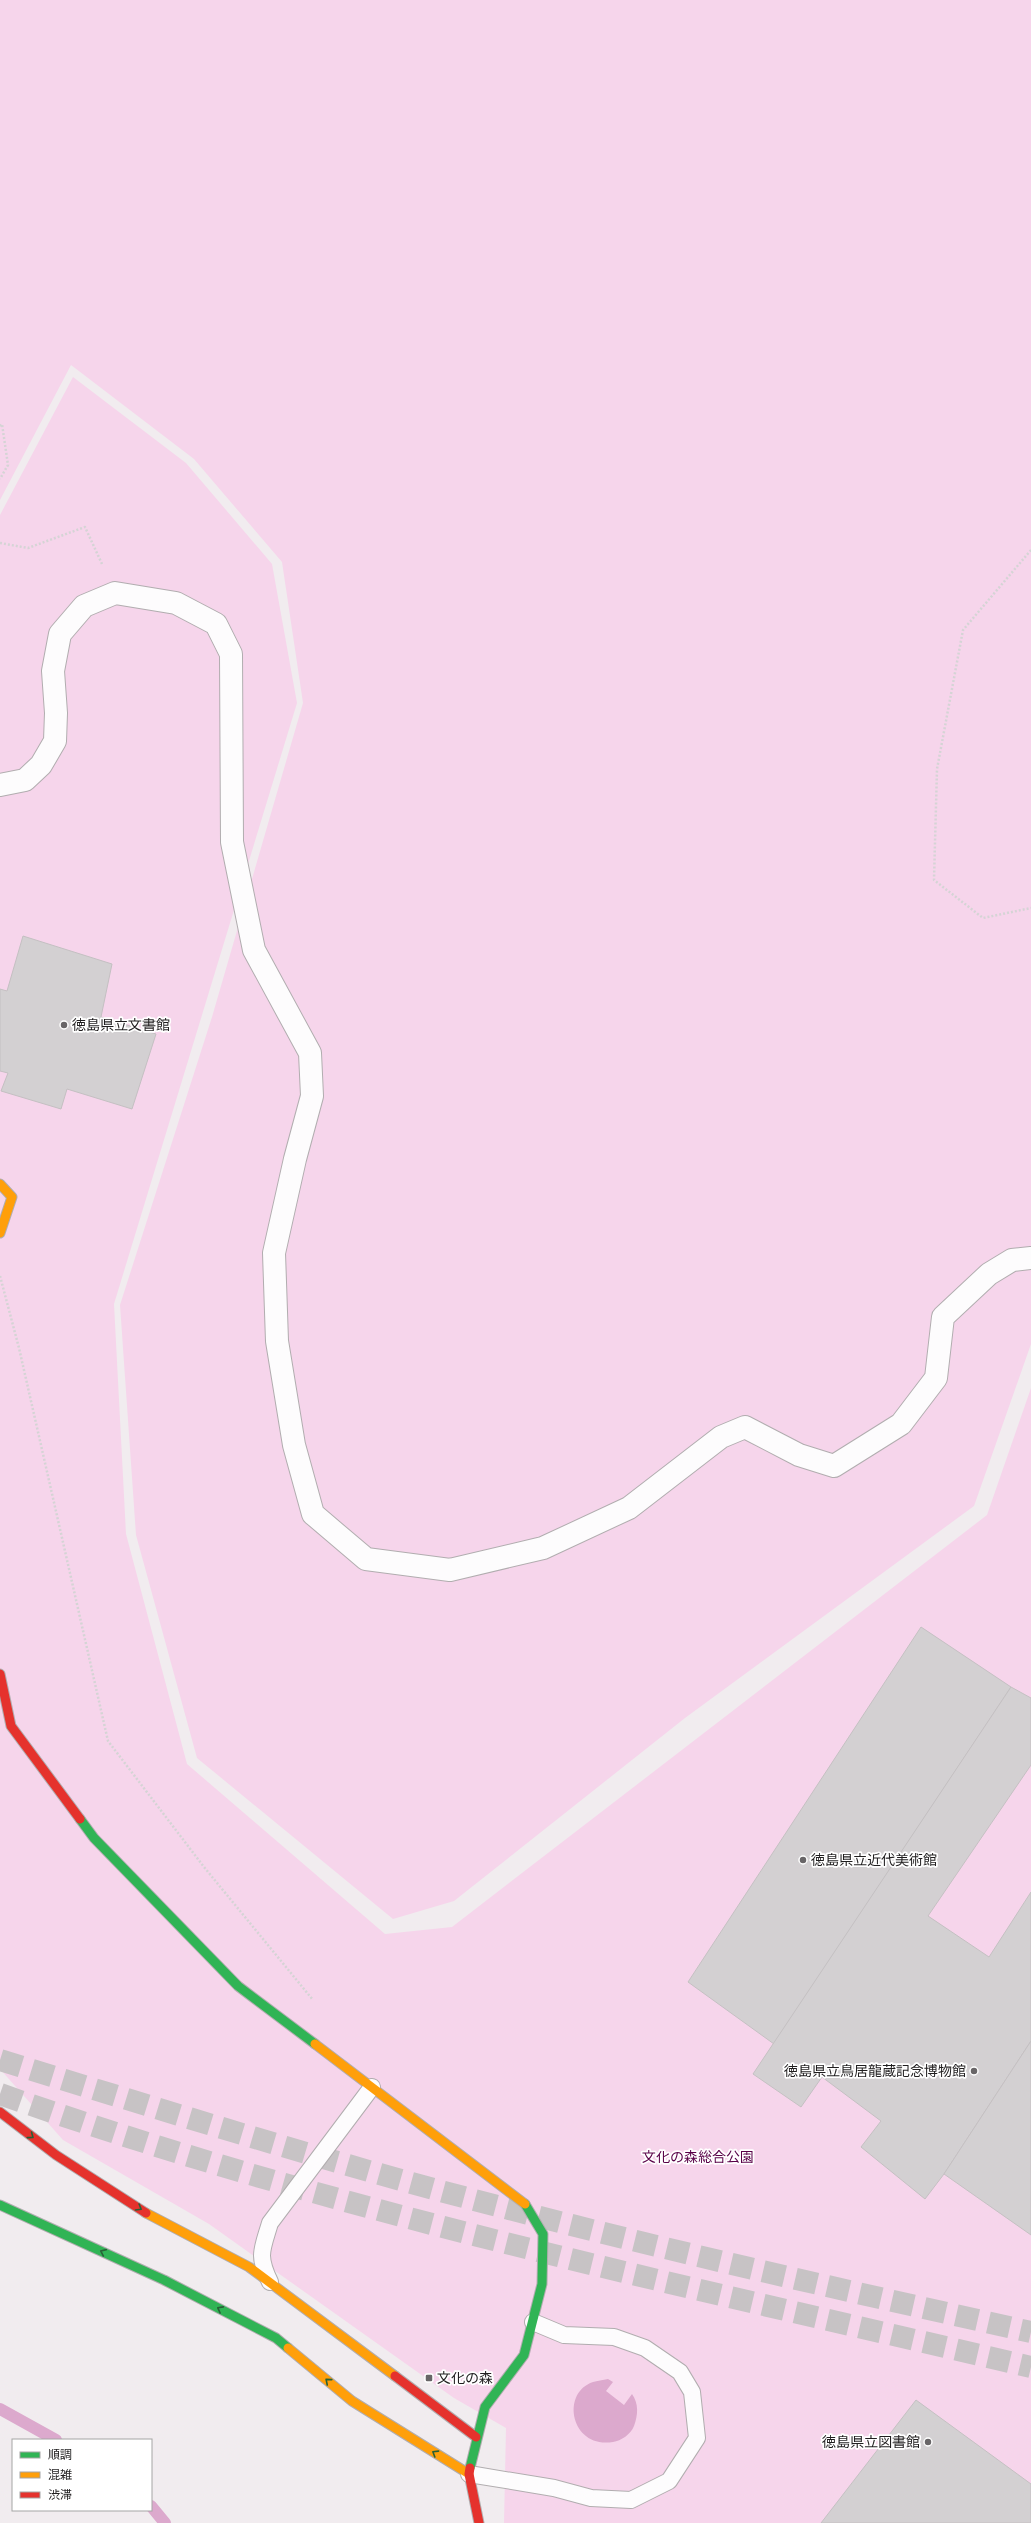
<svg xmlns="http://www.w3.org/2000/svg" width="1031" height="2523" font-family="Mulish,'Noto Sans JP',sans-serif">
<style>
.green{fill:#f6d5eb}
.water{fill:#dca9cd}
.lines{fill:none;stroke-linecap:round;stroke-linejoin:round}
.stream{stroke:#dca9cd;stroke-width:12}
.building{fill:#d3d0d2;stroke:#c4c0c2}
.highway-tunnel{stroke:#c7c3c5;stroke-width:22;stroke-dasharray:22 11;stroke-linecap:butt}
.lane-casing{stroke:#b1adaf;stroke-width:18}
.street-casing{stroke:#b1adaf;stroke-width:24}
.fast-casing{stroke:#b1adaf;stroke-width:11}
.slow-casing{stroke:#b1adaf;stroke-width:11}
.jam-casing{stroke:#b1adaf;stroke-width:11}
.path{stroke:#d5d4d5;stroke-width:2.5;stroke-dasharray:2 2;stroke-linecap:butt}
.lane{stroke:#fdfcfd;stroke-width:16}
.street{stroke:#fdfcfd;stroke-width:22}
.fast{stroke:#30b455;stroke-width:9}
.slow{stroke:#ff9f0a;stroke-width:9}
.jam{stroke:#e5322d;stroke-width:9}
.oneway{stroke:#276137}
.poi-dot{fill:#686567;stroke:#fff;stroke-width:1.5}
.labels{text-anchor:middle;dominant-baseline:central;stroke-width:3.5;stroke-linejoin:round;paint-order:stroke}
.poi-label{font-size:14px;fill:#1f1d1e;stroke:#fff;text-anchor:start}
.park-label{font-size:14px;fill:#580047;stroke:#fff}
</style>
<rect width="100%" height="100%" fill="#f1ecef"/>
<g class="green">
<polygon points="0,0 1031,0 1031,1344 974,1506 685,1718 454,1901 393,1919 197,1758 136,1535 120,1305 212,1017 303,703 282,562 194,459 71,365 0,500"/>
<polygon points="73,377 186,463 272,564 297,703 114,1304 126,1534 187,1764 385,1934 452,1927 987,1515 1031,1388 1031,2523 504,2523 506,2428 454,2398 209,2224 63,2140 0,2069 0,515"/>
</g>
<path class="water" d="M608,2379l5,3 -7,9 18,14 8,-11c7,10 6,21 2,32 -3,8 -13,15 -21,16 -42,7 -53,-49 -20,-60 4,-1 10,-2 15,-3z"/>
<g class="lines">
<g class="stream">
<polyline points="0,2409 56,2440"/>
<polyline points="151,2506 165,2523"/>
</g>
</g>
<g class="building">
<polygon points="23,936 112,964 101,1017 156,1034 132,1109 67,1089 61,1109 1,1091 8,1073 0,1071 0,989 7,991"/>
<polygon points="921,1627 1011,1687 774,2044 688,1982"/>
<polygon points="1011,1687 1031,1698 1031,1765 928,1916 989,1957 1031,1892 1031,2041 944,2174 925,2199 861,2147 881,2121 822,2077 801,2107 753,2074"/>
<polygon points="1031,2041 1031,2235 944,2174"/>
<polygon points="916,2400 1031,2484 1031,2523 821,2523"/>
</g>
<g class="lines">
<g class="highway-tunnel">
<path d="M0,2060c169,52 338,105 509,149 173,45 348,84 522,123"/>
<path d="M0,2094c334,118 686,192 1031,273"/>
</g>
<g class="lane-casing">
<g id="lane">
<path d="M270,2282c-13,-27 -8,-32 0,-59l102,-136"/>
<polyline points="469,2474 554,2488 591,2498 631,2500 669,2481 697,2438 692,2392 680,2372 645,2348 614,2337 564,2335 533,2322"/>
</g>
</g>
<g class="street-casing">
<polyline id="street" points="0,785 25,780 41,765 55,741 56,713 53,671 60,634 84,606 115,593 176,603 216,624 231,654 232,842 254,950 310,1053 312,1096 295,1159 274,1253 277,1341 294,1445 313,1514 366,1559 450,1570 543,1548 629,1508 721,1437 745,1427 799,1455 834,1466 901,1424 936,1378 943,1317 989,1274 1012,1260 1031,1258"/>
</g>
<g class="fast-casing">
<g id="fast">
<polyline points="80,1819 94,1838 238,1986 315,2044"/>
<polyline points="0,2205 164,2280 276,2338 288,2348"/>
<polyline points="470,2468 485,2407 524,2355 542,2284 543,2234 525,2204"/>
</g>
</g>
<g class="slow-casing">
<g id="slow">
<polyline points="0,1184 12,1197 0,1233"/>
<polyline points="315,2044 525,2204"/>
<polyline points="146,2213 249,2267 395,2376"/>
<polyline points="288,2348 352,2401 469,2474"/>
</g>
</g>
<g class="jam-casing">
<g id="jam">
<polyline points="0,1674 11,1726 80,1819"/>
<polyline points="0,2112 56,2155 146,2213"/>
<polyline points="395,2376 476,2437"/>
<polyline points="470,2468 469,2474 479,2523"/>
</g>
</g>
<g class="path">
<polyline points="0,426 2,424 8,465 0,479"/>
<polyline points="0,543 28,548 85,527 102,564"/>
<polyline points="1031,550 963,630 937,769 934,880 983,918 1031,908"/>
<polyline points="0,1276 19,1348 108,1741 204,1867 313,2000"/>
</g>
<use href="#lane" class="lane"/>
<use href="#street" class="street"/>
<use href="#fast" class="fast"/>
<use href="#slow" class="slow"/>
<use href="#jam" class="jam"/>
</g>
<defs><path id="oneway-chevron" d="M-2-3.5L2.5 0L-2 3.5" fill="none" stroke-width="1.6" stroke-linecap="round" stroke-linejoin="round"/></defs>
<g class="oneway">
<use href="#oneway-chevron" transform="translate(31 2136) rotate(37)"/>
<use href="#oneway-chevron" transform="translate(139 2208) rotate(31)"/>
<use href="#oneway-chevron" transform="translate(103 2252) rotate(-156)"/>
<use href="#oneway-chevron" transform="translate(220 2309) rotate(-152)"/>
<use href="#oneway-chevron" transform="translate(328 2381) rotate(-140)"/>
<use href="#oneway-chevron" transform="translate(435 2453) rotate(-148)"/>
</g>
<g class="poi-dot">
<circle cx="64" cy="1025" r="4"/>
<circle cx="803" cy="1860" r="4"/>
<circle cx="974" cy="2071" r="4"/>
<rect x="425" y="2374" width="8" height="8" rx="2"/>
<circle cx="928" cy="2442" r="4"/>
</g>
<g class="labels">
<g class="poi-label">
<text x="72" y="1025">徳島県立文書館</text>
<text x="811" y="1860">徳島県立近代美術館</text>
<text x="966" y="2071" text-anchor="end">徳島県立鳥居龍蔵記念博物館</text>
<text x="437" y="2378">文化の森</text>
<text x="920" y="2442" text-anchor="end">徳島県立図書館</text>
</g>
<g class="park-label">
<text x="698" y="2157">文化の森総合公園</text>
</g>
</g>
<rect x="12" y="2439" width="140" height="72" fill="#ffffff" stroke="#a5a5a5"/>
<rect x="20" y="2452" width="20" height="6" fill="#30b455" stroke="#a5a5a5"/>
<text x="48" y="2459" font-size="12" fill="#1f1d1e">順調</text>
<rect x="20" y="2472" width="20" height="6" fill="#ff9f0a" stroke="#a5a5a5"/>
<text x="48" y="2479" font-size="12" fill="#1f1d1e">混雑</text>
<rect x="20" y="2492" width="20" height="6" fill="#e5322d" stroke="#a5a5a5"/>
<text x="48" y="2499" font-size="12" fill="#1f1d1e">渋滞</text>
</svg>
